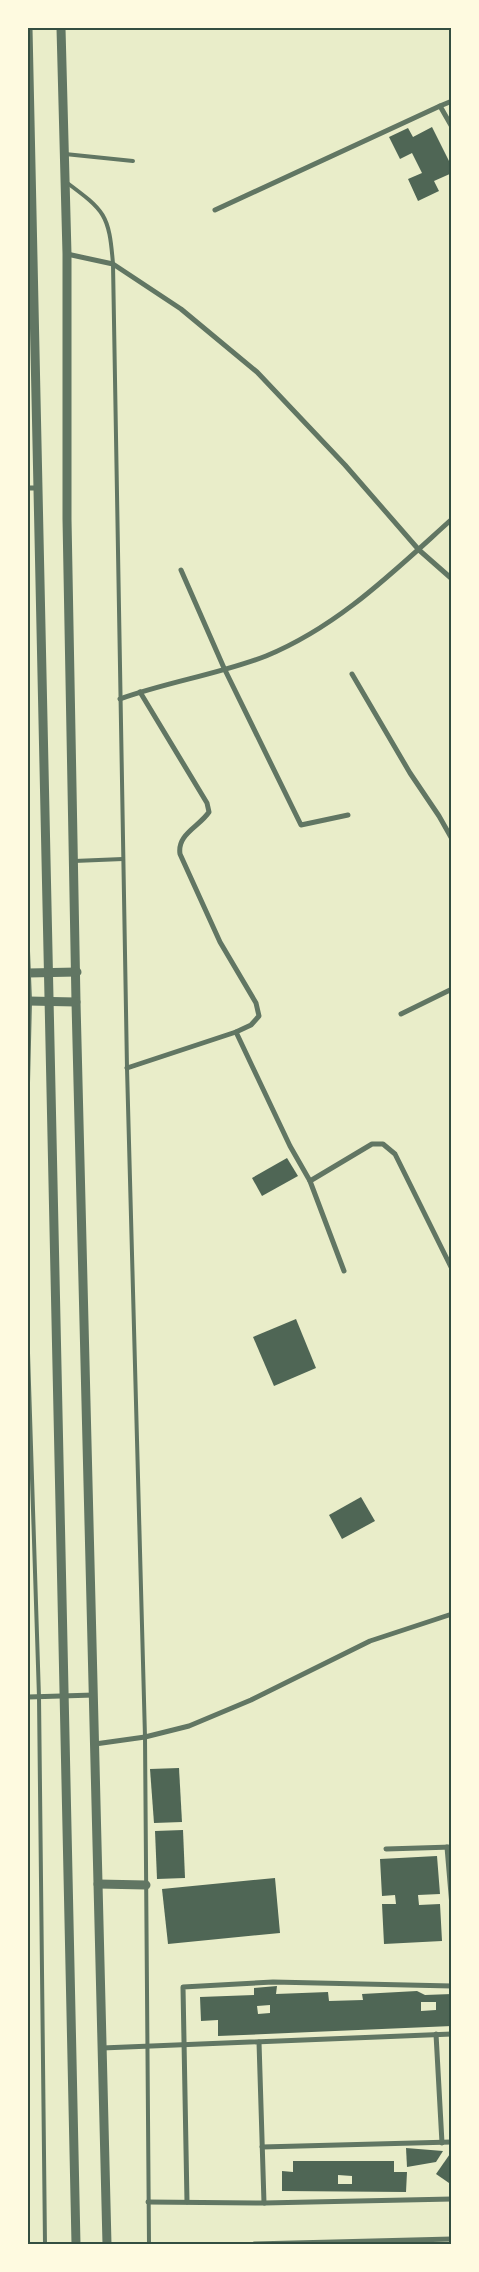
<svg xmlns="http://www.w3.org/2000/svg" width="479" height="2272" font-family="Raleway,sans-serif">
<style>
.building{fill:#4f6655;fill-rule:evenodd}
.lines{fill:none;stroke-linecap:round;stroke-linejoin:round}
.service{stroke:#617663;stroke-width:4}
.minor{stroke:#617663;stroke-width:5}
.tertiary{stroke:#617663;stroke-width:9}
.neatline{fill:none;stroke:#344e41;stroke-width:2}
</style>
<rect width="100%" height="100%" fill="#e9edc9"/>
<g class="building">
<polygon points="432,127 452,167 452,173 434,181 439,191 418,201 408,179 422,173 412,153 400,159 389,137 408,128 413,137"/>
<polygon points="287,1158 298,1176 262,1196 252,1178"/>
<polygon points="296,1319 316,1368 274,1386 253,1337"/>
<polygon points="361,1497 375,1521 342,1539 329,1515"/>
<polygon points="179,1768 182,1822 154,1823 150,1769"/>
<polygon points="183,1830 185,1878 157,1879 155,1831"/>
<polygon points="437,1856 440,1894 418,1895 419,1905 440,1904 442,1941 384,1944 382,1904 396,1904 395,1895 382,1896 380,1859"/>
<polygon points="275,1878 280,1933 168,1944 162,1889"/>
<path d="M277,1986l-1,8 52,-2 1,9 34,-1 -1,-6 55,-3 8,4 27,-1v32l-234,10v-16l-17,1 -1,-24 54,-2v-7zM421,2002h15v8l-15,1zM270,2005v8l-12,1 -1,-8z"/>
<polygon points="406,2148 443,2151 436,2162 407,2167"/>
<polygon points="452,2151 452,2179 449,2183 436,2174"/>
<path d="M293,2161h101v11h13l-1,20 -124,-1v-20l11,1zM338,2175l14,1v8h-14z"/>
</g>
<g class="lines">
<g class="service">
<polyline points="65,154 133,161"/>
<path d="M66,182c39,29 43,32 47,82l14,804 18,669 4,507"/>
<polyline points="74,861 123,859"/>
<polyline points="28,951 30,1001 28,1083"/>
<polyline points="28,1353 39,1697 45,2244"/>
</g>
<g class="minor">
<polyline points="452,101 440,106 452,127"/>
<polyline points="215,210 440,106"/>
<polyline points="67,254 113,264 181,309 257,372 345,465 419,550 452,579"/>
<polyline points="28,488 37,488"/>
<polyline points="181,570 224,668 301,825 348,815"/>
<polyline points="352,674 410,773 439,816 452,839"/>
<path d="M140,692l67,111 2,9c-10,15 -32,22 -29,42l40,88 36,61 3,13 -8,9 -15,7 54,114 20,35 34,90"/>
<path d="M120,699c47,-17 100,-25 146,-43 73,-30 128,-85 186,-137"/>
<polyline points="401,1014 452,989"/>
<polyline points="127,1068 236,1032"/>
<polyline points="310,1181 372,1144 383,1144 395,1154 452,1269"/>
<polyline points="28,1697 94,1695"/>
<polyline points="95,1744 145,1737 189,1726 251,1700 370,1641 452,1614"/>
<polyline points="447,1847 452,1906"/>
<polyline points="386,1849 452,1847"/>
<polyline points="436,2034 442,2143"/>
<polyline points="259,2042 264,2203"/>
<polyline points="102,2048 452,2034"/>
<polyline points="262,2147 452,2142"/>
<polyline points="148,2202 264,2203 452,2199"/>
<polyline points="187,2202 183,1987 273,1982 452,1986"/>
<polyline points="254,2244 452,2239"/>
</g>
<g class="tertiary">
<polyline points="28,28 76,2244"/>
<polyline points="61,28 67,254 67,519 76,1002 107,2244"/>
<polyline points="28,973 77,972"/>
<polyline points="28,1001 76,1002"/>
<polyline points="98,1884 146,1885"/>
</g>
</g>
<rect width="479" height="2272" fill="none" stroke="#fefae0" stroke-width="58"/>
<rect x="29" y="29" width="421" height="2214" class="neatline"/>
</svg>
